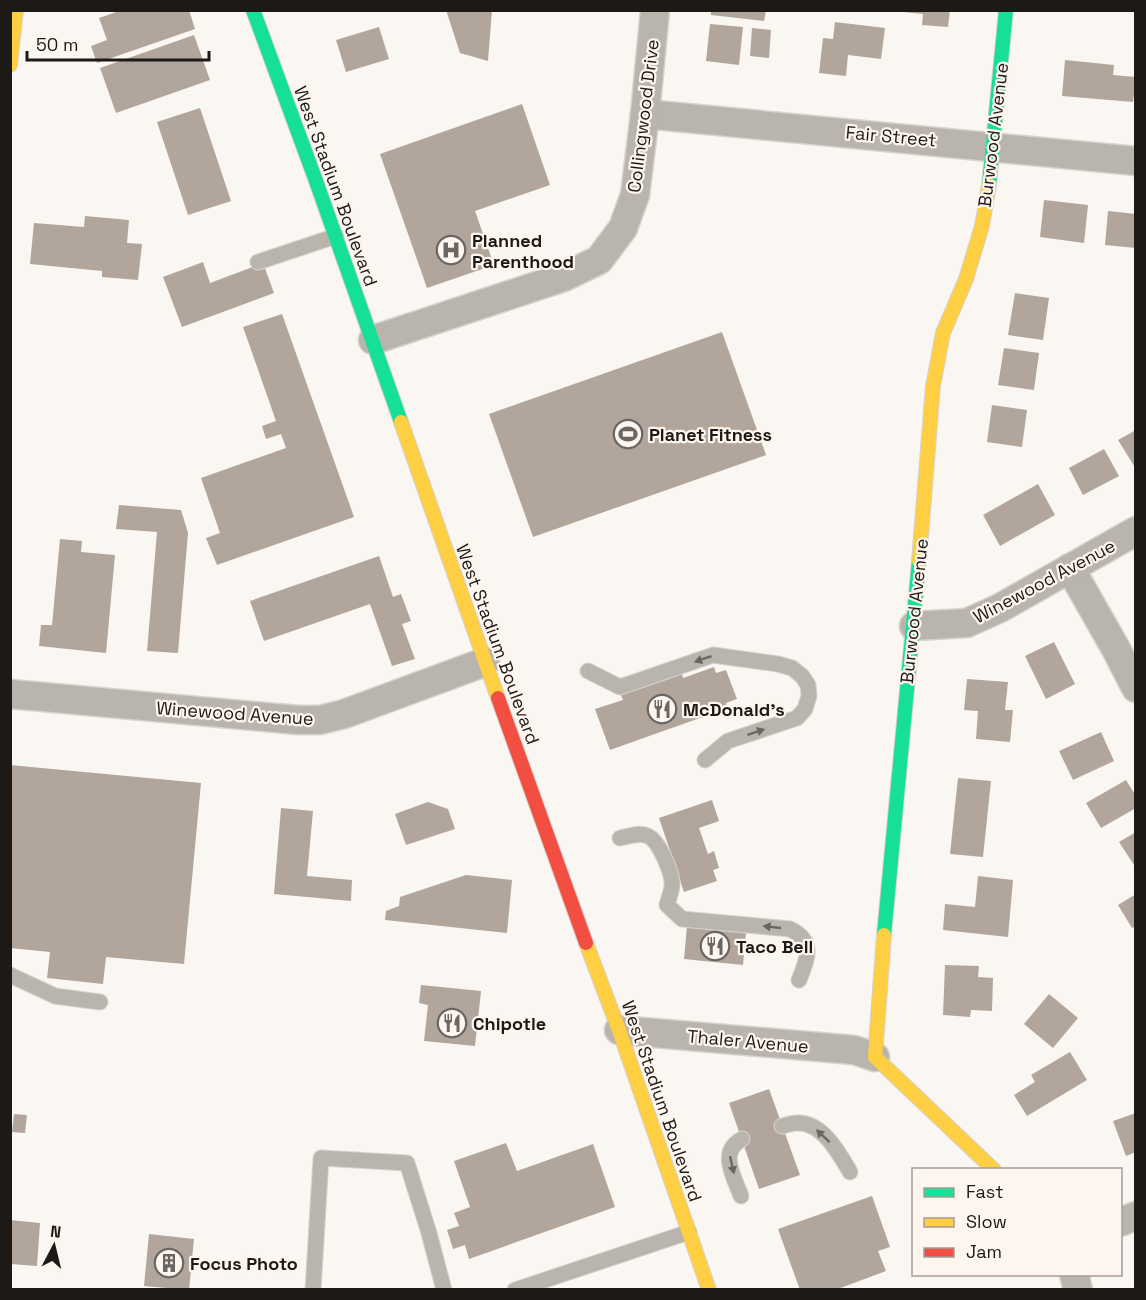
<svg xmlns="http://www.w3.org/2000/svg" width="1146" height="1300" font-family="'Space Grotesk',sans-serif">
<style>
.building{fill:#b2a69c}
.lines{fill:none;stroke-linecap:round;stroke-linejoin:round}
.lane-casing{stroke:#d6d3d0;stroke-width:17}
.street-casing{stroke:#d6d3d0;stroke-width:31}
.fast-casing{stroke:#d6d3d0;stroke-width:16}
.slow-casing{stroke:#d6d3d0;stroke-width:16}
.jam-casing{stroke:#d6d3d0;stroke-width:16}
.lane{stroke:#b9b4ac;stroke-width:15}
.street{stroke:#b9b4ac;stroke-width:28}
.fast{stroke:#16e098;stroke-width:14}
.slow{stroke:#ffcf43;stroke-width:14}
.jam{stroke:#f24e42;stroke-width:14}
.oneway{fill:#6a6662}
.labels{text-anchor:middle;dominant-baseline:central;stroke-width:4.5;stroke-linejoin:round;paint-order:stroke}
.street-label{font-size:18px;fill:#1c1917;stroke:#fef5ef}
.poi-label{font-size:18px;font-weight:bold;fill:#1c1917;stroke:#fef5ef;text-anchor:start}
</style>
<rect width="100%" height="100%" fill="#faf6f2"/>
<g class="building">
<polygon points="122,10 189,10 195,29 97,63 91,46 107,40 99,18"/>
<polygon points="446,10 492,10 488,61 460,53"/>
<polygon points="711,10 766,10 764,21 711,15"/>
<polygon points="903,10 950,10 948,27 922,25 923,14 903,12"/>
<polygon points="835,22 885,28 881,59 848,55 846,76 819,73 823,38 833,39"/>
<polygon points="710,24 743,27 739,65 706,61"/>
<polygon points="379,27 389,59 346,72 336,40"/>
<polygon points="752,28 771,30 769,58 750,56"/>
<polygon points="194,35 210,80 116,113 100,68"/>
<polygon points="1065,60 1114,65 1113,75 1136,77 1133,102 1062,96"/>
<polygon points="522,104 550,185 475,211 494,265 427,288 380,154"/>
<polygon points="200,108 231,201 188,215 157,122"/>
<polygon points="1044,200 1088,205 1084,243 1040,237"/>
<polygon points="1108,211 1136,214 1136,248 1105,245"/>
<polygon points="85,216 129,220 127,243 142,244 138,280 102,277 102,271 30,264 34,223 84,227"/>
<polygon points="203,262 210,283 263,263 274,293 182,327 163,277"/>
<polygon points="1015,293 1049,298 1043,340 1008,335"/>
<polygon points="282,314 354,517 217,565 206,538 220,533 201,478 286,448 281,434 266,439 262,426 276,421 243,327"/>
<polygon points="722,332 766,455 533,537 489,414"/>
<polygon points="1004,348 1039,353 1034,390 998,385"/>
<polygon points="992,405 1027,410 1022,447 987,442"/>
<polygon points="1136,430 1136,469 1118,440"/>
<polygon points="1104,449 1119,476 1083,495 1069,468"/>
<polygon points="1038,484 1055,515 1000,546 983,515"/>
<polygon points="119,505 181,510 188,533 178,653 147,651 157,532 116,529"/>
<polygon points="60,539 82,541 81,552 115,555 106,653 39,646 41,625 52,625"/>
<polygon points="379,556 393,597 401,594 411,621 402,624 415,659 392,666 370,604 264,641 250,601"/>
<polygon points="1054,642 1075,684 1046,699 1025,656"/>
<polygon points="714,667 716,673 726,670 737,699 726,703 728,708 610,750 595,709 623,700 621,695 682,674 683,678"/>
<polygon points="967,679 1008,682 1005,710 1013,710 1010,742 976,739 978,711 964,710"/>
<polygon points="1101,732 1114,761 1073,780 1059,751"/>
<polygon points="10,765 201,783 184,964 106,957 103,984 47,978 50,952 10,948"/>
<polygon points="958,778 991,781 983,857 950,854"/>
<polygon points="1126,780 1136,796 1136,808 1101,828 1086,803"/>
<polygon points="712,800 719,821 699,828 708,854 714,851 719,868 713,870 717,881 684,892 659,818"/>
<polygon points="428,802 448,809 455,829 406,845 395,814"/>
<polygon points="281,808 313,811 307,876 352,880 351,901 274,894"/>
<polygon points="1136,832 1136,868 1119,842"/>
<polygon points="466,875 512,880 507,933 385,920 386,911 399,906 400,897"/>
<polygon points="978,876 1013,880 1008,937 943,930 945,904 975,907"/>
<polygon points="1136,894 1136,926 1132,928 1118,905"/>
<polygon points="687,926 746,932 743,965 684,959"/>
<polygon points="945,965 979,966 978,977 993,978 992,1011 971,1010 970,1017 943,1015"/>
<polygon points="421,985 481,991 475,1046 424,1041 428,1005 419,1003"/>
<polygon points="1049,994 1078,1018 1053,1048 1024,1024"/>
<polygon points="1070,1052 1087,1080 1027,1116 1014,1095 1035,1082 1031,1075"/>
<polygon points="769,1089 800,1175 759,1189 729,1103"/>
<polygon points="1136,1113 1136,1152 1126,1156 1113,1121"/>
<polygon points="14,1114 27,1115 25,1133 12,1132"/>
<polygon points="506,1143 517,1171 593,1144 615,1207 469,1259 465,1245 453,1249 447,1230 459,1226 454,1213 470,1207 454,1161"/>
<polygon points="872,1196 890,1247 878,1251 886,1271 835,1290 800,1290 778,1229"/>
<polygon points="10,1220 40,1223 37,1266 10,1264"/>
<polygon points="149,1234 194,1239 189,1290 144,1286"/>
</g>
<g class="lines">
<g class="lane-casing">
<g id="lane">
<polyline points="258,262 336,236"/>
<polyline points="588,671 620,687 713,655 778,664 792,668 802,676 808,685 809,696 805,709 797,718 728,741 705,760"/>
<path d="M620,838c10,-2 19,-6 28,-2 11,5 22,33 24,45 1,8 -3,16 -5,24l15,14 108,10c25,12 18,30 9,51"/>
<polyline points="10,975 55,996 100,1002"/>
<path d="M782,1126c5,-1 10,-3 14,-3 26,-2 43,30 54,49"/>
<path d="M741,1196c-7,-19 -23,-44 1,-57"/>
<polyline points="313,1290 321,1158 407,1163 429,1233 444,1290"/>
<polyline points="515,1290 689,1232"/>
</g>
</g>
<g class="street-casing">
<g id="street">
<polyline points="645,114 1136,161"/>
<polyline points="373,340 564,277 599,260 623,228 635,195 645,114 655,10"/>
<polyline points="1070,568 1116,649 1136,688"/>
<polyline points="914,626 967,623 1000,608 1136,531"/>
<polyline points="10,694 298,720 320,720 344,714 485,662"/>
<polyline points="619,1030 854,1050 875,1057"/>
<polyline points="1120,1222 1136,1216"/>
<polyline points="1074,1274 1078,1290"/>
</g>
</g>
<g class="fast-casing">
<g id="fast">
<polyline points="253,10 316,181 401,422"/>
<polyline points="989,185 1006,10"/>
<polyline points="884,935 919,561"/>
</g>
</g>
<g class="slow-casing">
<g id="slow">
<polyline points="10,65 16,10"/>
<polyline points="401,422 498,698"/>
<polyline points="919,561 933,386 943,333 966,279 982,226 989,185"/>
<polyline points="884,935 875,1057 994,1170"/>
<polyline points="586,943 619,1030 709,1290"/>
</g>
</g>
<g class="jam-casing">
<polyline id="jam" points="498,698 586,943"/>
</g>
<use href="#lane" class="lane"/>
<use href="#street" class="street"/>
<use href="#fast" class="fast"/>
<use href="#slow" class="slow"/>
<use href="#jam" class="jam"/>
</g>
<defs><path id="oneway-solid" d="M-6-.8H1V-3.2L6.5 0L1 3.2V.8H-6Z" transform="scale(1.5)"/></defs>
<g class="oneway">
<use href="#oneway-solid" transform="translate(703 659) rotate(161)"/>
<use href="#oneway-solid" transform="translate(756 732) rotate(-18)"/>
<use href="#oneway-solid" transform="translate(772 927) rotate(-174)"/>
<use href="#oneway-solid" transform="translate(823 1136) rotate(-137)"/>
<use href="#oneway-solid" transform="translate(732 1165) rotate(77)"/>
</g>
<defs>
<g id="hospital-ring" transform="scale(1.5)"><circle r="9.5" fill="#fef5ef" stroke="#6a6664" stroke-width="1.5"/><path d="M-5-5h3v3.5h4V-5h3V5h-3V1.5h-4V5h-3Z" fill="#6a6664"/></g>
<g id="stadium-ring" transform="scale(1.5)"><circle r="9.5" fill="#fef5ef" stroke="#6a6664" stroke-width="1.5"/><path d="M0-5a6.5 5 0 1 0 0 10a6.5 5 0 1 0 0-10ZM-3.5-1.8h7v3.6h-7Z" fill="#6a6664"/></g>
<g id="restaurant-ring" transform="scale(1.5)"><circle r="9.5" fill="#fef5ef" stroke="#6a6664" stroke-width="1.5"/><path d="M-5-6h1v4h1v-4h1v4h1v-4h1v5L-1.5 .5V6h-2V.5L-5-1ZM5-6V6H3V1.5H1.5Q1.5-4 5-6Z" fill="#6a6664"/></g>
<g id="building-ring" transform="scale(1.5)"><circle r="9.5" fill="#fef5ef" stroke="#6a6664" stroke-width="1.5"/><path d="M-4-6H4V6H1V3H-1V6H-4ZM-2.5-4.3h1.7v1.8h-1.7ZM.8-4.3h1.7v1.8H.8ZM-2.5-1h1.7V.8h-1.7ZM.8-1h1.7V.8H.8Z" fill="#6a6664"/></g>
</defs>
<g fill-rule="evenodd">
<use href="#hospital-ring" x="451" y="250"/>
<use href="#stadium-ring" x="628" y="434"/>
<use href="#restaurant-ring" x="662" y="709"/>
<use href="#restaurant-ring" x="715" y="946"/>
<use href="#restaurant-ring" x="452" y="1023"/>
<use href="#building-ring" x="169" y="1263"/>
</g>
<g class="labels">
<g class="street-label">
<text transform="translate(643 116) rotate(-83)">Collingwood Drive</text>
<text transform="translate(993 135) rotate(-83)">Burwood Avenue</text>
<text transform="translate(891 136) rotate(5)">Fair Street</text>
<text transform="translate(336 186) rotate(70)">West Stadium Boulevard</text>
<text transform="translate(1044 581) rotate(-28)">Winewood Avenue</text>
<text transform="translate(914 611) rotate(-84)">Burwood Avenue</text>
<text transform="translate(498 644) rotate(70)">West Stadium Boulevard</text>
<text transform="translate(235 713) rotate(4)">Winewood Avenue</text>
<text transform="translate(748 1041) rotate(5)">Thaler Avenue</text>
<text transform="translate(662 1101) rotate(71)">West Stadium Boulevard</text>
</g>
<g class="poi-label">
<text x="472" y="240">Planned<tspan x="472" dy="21">Parenthood</tspan></text>
<text x="649" y="434">Planet Fitness</text>
<text x="683" y="709">McDonald's</text>
<text x="736" y="946">Taco Bell</text>
<text x="473" y="1023">Chipotle</text>
<text x="190" y="1263">Focus Photo</text>
</g>
</g>
<rect width="1146" height="1300" fill="none" stroke="#1c1917" stroke-width="24"/>
<rect x="912" y="1168" width="210" height="108" fill="#fef5ef" stroke="#a49d99" stroke-width="1.5"/>
<rect x="924" y="1188" width="30" height="9" fill="#16e098" stroke="#a49d99" stroke-width="1.5"/>
<text x="966" y="1198" font-size="18" fill="#1c1917">Fast</text>
<rect x="924" y="1218" width="30" height="9" fill="#ffcf43" stroke="#a49d99" stroke-width="1.5"/>
<text x="966" y="1228" font-size="18" fill="#1c1917">Slow</text>
<rect x="924" y="1248" width="30" height="9" fill="#f24e42" stroke="#a49d99" stroke-width="1.5"/>
<text x="966" y="1258" font-size="18" fill="#1c1917">Jam</text>
<g transform="translate(54 1246) rotate(7)" stroke="#fef5ef" stroke-width="4.5" paint-order="stroke">
<path d="M0-4.5L10 22L0 15L-10 22Z" fill="#1c1917"/>
<text y="-9" font-size="16" font-weight="bold" text-anchor="middle" fill="#1c1917">N</text>
</g>
<path d="M27 51v9h182v-9" fill="none" stroke="#1c1917" stroke-width="3"/>
<text x="36" y="51" font-size="18" fill="#1c1917" stroke="#fef5ef" stroke-width="4.5" paint-order="stroke">50 m</text>
</svg>
